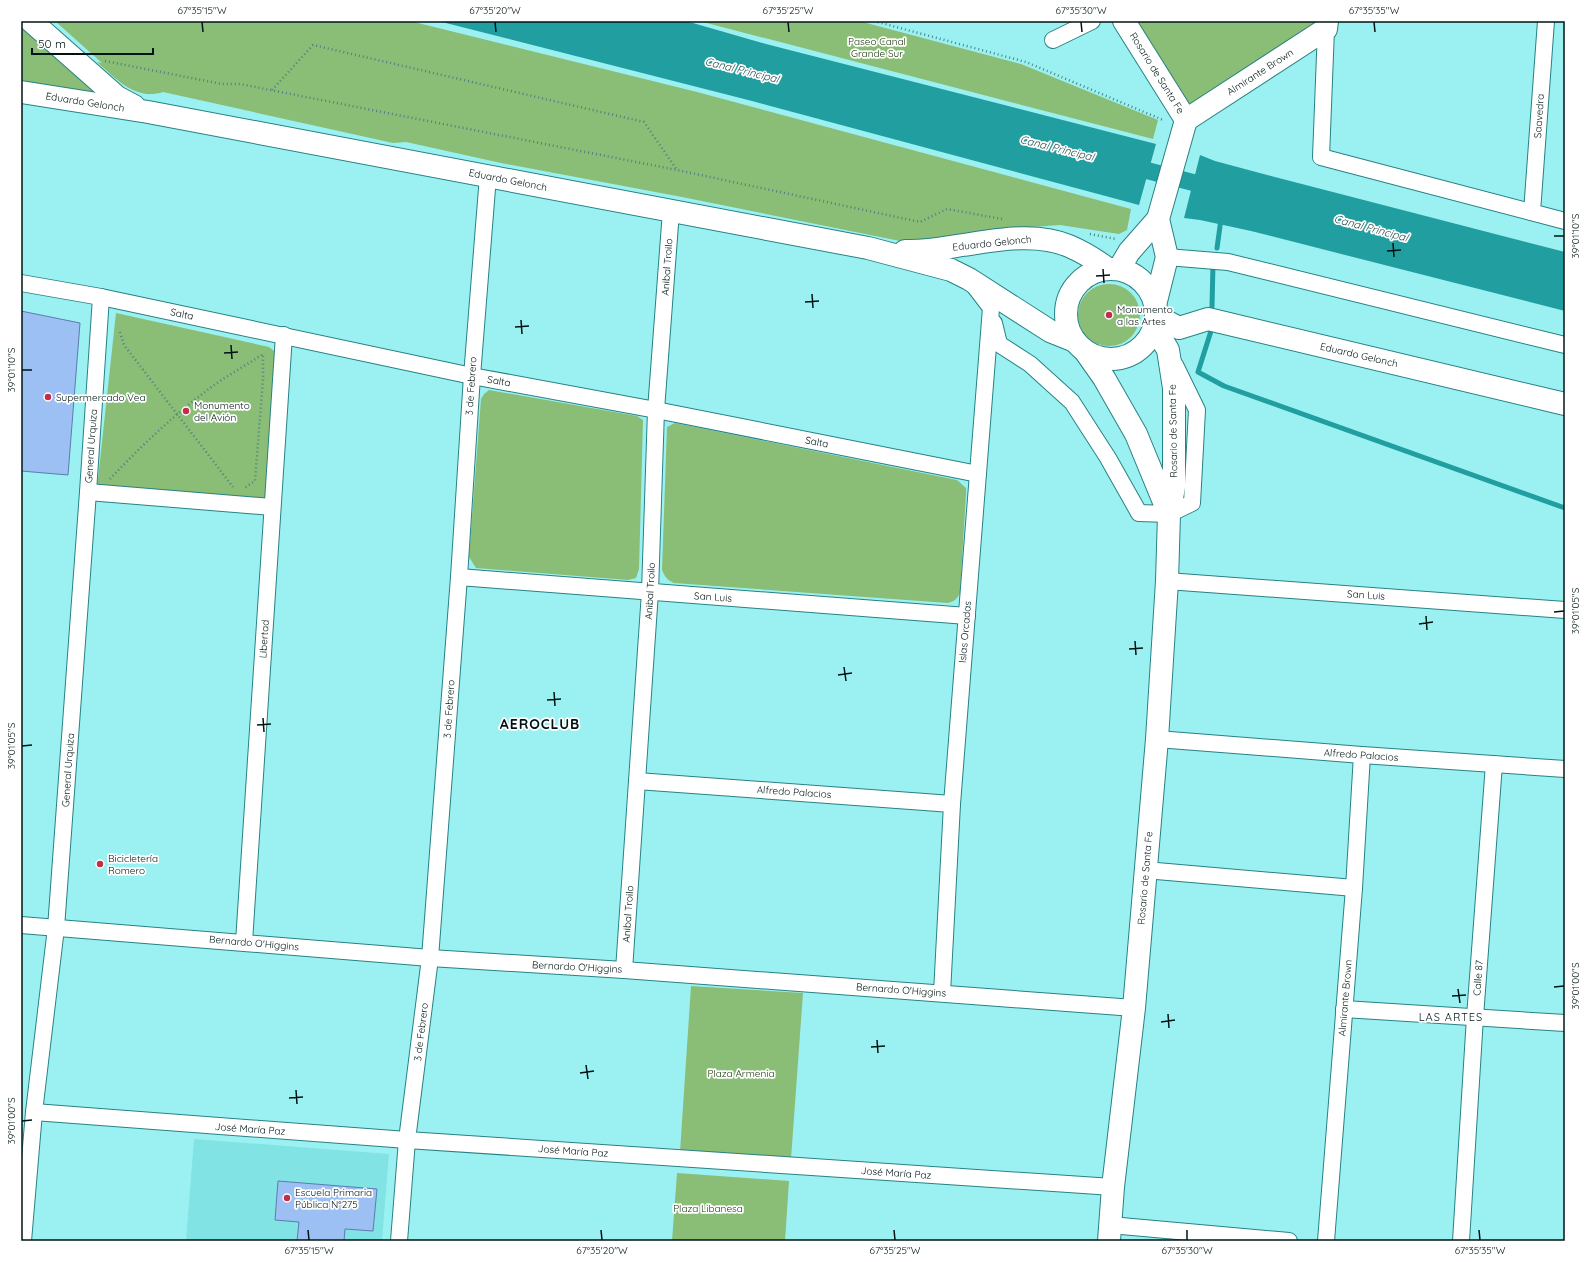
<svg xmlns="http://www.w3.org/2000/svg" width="1586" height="1262" font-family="Quicksand,sans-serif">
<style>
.built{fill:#82e3e5}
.green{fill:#8abd75}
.water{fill:#219ea0}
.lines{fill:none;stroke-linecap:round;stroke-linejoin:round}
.stream{stroke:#219ea0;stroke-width:5}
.canal{stroke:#219ea0;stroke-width:17}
.building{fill:#9cc0f3;stroke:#5b7dac}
.street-casing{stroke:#278284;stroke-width:18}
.secondary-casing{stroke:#278284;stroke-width:24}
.primary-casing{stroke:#278284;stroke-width:24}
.path{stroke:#4d8283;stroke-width:2.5;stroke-dasharray:1 3;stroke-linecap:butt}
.street{stroke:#fff;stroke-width:16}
.secondary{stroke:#fff;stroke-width:22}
.primary{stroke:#fff;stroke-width:22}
.ticks{fill:none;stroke:#001414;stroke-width:1.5}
.poi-dot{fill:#c02f47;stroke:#fff;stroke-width:1.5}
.labels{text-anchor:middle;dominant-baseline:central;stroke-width:3.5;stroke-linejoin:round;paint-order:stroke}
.park-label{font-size:10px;fill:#163406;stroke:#fff}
.street-label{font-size:10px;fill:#001414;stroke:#fff}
.poi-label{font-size:10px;fill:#001414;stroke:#fff;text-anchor:start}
.water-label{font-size:11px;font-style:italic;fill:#2c4e4f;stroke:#fff}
.neighbourhood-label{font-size:11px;letter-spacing:1px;fill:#001414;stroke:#fff}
.district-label{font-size:14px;font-weight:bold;letter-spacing:1px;fill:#001414;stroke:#fff}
.neatline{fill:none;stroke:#001414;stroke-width:1.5}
.ticks-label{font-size:10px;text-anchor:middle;fill:#001414}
</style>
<rect width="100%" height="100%" fill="#9bf1f2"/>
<polygon class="built" points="194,1139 389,1154 382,1241 186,1241"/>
<g class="green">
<path d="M55,21h355l287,71 434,117 -4,21 -8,4 -59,-9 -42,3 -103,16 -233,-47 -181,-34 -95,-21 -13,1 -230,-51c-27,9 -47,-13 -66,-30l5,1z"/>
<polygon points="699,21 859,21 1021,64 1158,120 1153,139"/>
<polygon points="1137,21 1317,21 1303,32 1191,105 1187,103"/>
<polygon points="21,24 101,95 98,100 21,80"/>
<circle cx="1109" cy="315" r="31"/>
<polygon points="116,313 269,347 274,351 275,355 265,503 97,488"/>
<polygon points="489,390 637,416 643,420 639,569 636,578 628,580 476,568 469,557 481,399 484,394"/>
<path d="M675,423l282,57 9,8v6l-6,99c-3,6 -5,8 -12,10l-274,-20c-7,-3 -9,-6 -12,-13l5,-143z"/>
<polygon points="691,986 803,993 791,1159 680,1152"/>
<polygon points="677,1173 789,1181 785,1241 672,1241"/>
</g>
<g class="water">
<polygon points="438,21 686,21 766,44 1156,144 1139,205 752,101"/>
<polygon points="1200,155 1215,161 1271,176 1565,252 1565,311 1251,231 1200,220 1184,218"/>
</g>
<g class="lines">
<g class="stream">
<polyline points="1217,248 1221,219"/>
<polyline points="1212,307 1213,264"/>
<polyline points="1211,331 1198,372 1224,386 1565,508"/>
</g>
<polyline class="canal" points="1126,165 1214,188"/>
</g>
<g class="building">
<polygon points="21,311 80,323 68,475 21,471"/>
<polygon points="278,1181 377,1189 373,1231 345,1229 344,1241 297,1241 299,1222 275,1220"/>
</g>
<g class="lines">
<g class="street-casing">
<g id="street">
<polyline points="1326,29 1321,157 1565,221"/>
<polyline points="1053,40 1092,21"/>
<polyline points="1532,212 1546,21"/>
<polyline points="1167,257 1228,262 1565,345"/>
<polyline points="21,283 101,297 472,376 656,410 978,474"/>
<polyline points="994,323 999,344 1030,364 1072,402 1108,458 1139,513 1169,514 1192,503 1197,410 1175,365"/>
<polyline points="88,492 272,507"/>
<polyline points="459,577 967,616"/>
<polyline points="1167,581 1565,610"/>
<polyline points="1157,739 1362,755 1565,769"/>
<polyline points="637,781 952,804"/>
<polyline points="1145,870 1354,888"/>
<polyline points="21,925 430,958 624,970 1134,1008"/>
<polyline points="244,942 284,335"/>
<polyline points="624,970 650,592 656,410 671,211"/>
<polyline points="942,993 952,804 991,308 975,287"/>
<polyline points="1344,1009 1565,1023"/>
<polyline points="34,1112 407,1140 1113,1187"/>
<polyline points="1110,1225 1289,1241"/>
<polyline points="23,1241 34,1112 56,928 88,492 101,297"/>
<polyline points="399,1241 407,1140 430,958 459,577 472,376 488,176"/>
<polyline points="1326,1241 1354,888 1362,755"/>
<polyline points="1461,1241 1475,1017 1494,764"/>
</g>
</g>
<g class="secondary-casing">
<g id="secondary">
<polyline points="1186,120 1326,29 1327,21"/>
<polyline points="1119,269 1129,252 1158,219 1186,120 1124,21"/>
<polyline points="1155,305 1167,257 1158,219"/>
<polyline points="1156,316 1179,328 1208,319 1565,404"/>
</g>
</g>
<g class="primary-casing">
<g id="primary">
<polyline points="31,21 117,97 134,106"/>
<polyline points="21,92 148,112 868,248 951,270 969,279 1050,331 1075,341"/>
<path d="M905,251c19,1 39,-3 58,-6 33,-5 74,-13 106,1 14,6 27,14 39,23"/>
<circle cx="1111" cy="314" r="45"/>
<polyline points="1085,351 1104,378 1136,434 1169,514"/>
<polyline points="1109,1241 1113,1187 1134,1008 1157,739 1167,581 1169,514 1174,487 1174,388 1168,350 1154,326"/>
</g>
</g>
<g class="path">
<polyline points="874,21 1026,62 1163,120"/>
<polyline points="105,61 222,84 240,84 677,170 920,222 947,209 1002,219"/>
<polyline points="272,90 313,45 644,122 677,170"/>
<polyline points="1090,234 1116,239"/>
<polyline points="120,332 124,345 233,487"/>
<path d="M110,479c33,-35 68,-68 107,-96 15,-10 31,-19 46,-29v25l-8,102 -11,7"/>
</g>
<use href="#street" class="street"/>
<use href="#secondary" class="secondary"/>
<use href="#primary" class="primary"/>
</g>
<path class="ticks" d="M202,22l1,10M495,22l1,10M788,22l1,10M1081,22l1,10M1374,22l1,10M1554,236h10M1393,243l1,14M1387,251l14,-1M1103,269l1,14M1096,276l14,-1M812,294l1,14M805,302l14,-1M521,320l1,14M515,327l14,-1M231,345l1,14M224,353l14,-1M22,370h10M1554,612l10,-1M1426,616l1,14M1419,624l14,-2M1135,641l1,14M1129,649l14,-1M844,667l2,14M838,675l14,-2M554,692l1,14M547,700l14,-1M263,718l1,14M257,725l14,-1M22,746l10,-1M1554,987l10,-1M1458,989l2,14M1452,996l14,-1M1168,1014l1,14M1161,1022l14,-2M877,1040l1,13M871,1047l14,-1M586,1065l2,14M580,1073l14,-2M296,1090l1,14M289,1098l14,-1M22,1121l10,-1M308,1230l1,10M601,1230l1,10M894,1230l1,10M1187,1230v10M1479,1230l1,10"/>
<g class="poi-dot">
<circle cx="1109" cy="315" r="4"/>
<circle cx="48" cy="397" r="4"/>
<circle cx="186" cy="411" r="4"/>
<circle cx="100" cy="864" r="4"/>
<circle cx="287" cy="1198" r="4"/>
</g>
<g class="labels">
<g class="park-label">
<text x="877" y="41">Paseo Canal<tspan x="877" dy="12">Grande Sur</tspan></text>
<text x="741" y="1073">Plaza Armenia</text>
<text x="708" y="1208">Plaza Libanesa</text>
</g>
<g class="street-label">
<text transform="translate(1260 72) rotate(-33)">Almirante Brown</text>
<text transform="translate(1157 73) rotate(58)">Rosario de Santa Fe</text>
<text transform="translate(85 102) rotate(9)">Eduardo Gelonch</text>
<text transform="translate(1539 116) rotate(-86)">Saavedra</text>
<text transform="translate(508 180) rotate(11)">Eduardo Gelonch</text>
<text transform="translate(992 243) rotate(-6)">Eduardo Gelonch</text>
<text transform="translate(667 267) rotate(-86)">Anibal Troilo</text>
<text transform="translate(182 314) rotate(12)">Salta</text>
<text transform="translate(1359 355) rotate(13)">Eduardo Gelonch</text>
<text transform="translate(499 381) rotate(10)">Salta</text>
<text transform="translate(471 386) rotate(-86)">3 de Febrero</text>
<text transform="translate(1173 431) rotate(-91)">Rosario de Santa Fe</text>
<text transform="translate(817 442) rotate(11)">Salta</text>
<text transform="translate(91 446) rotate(-86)">General Urquiza</text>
<text transform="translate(650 591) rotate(-87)">Anibal Troilo</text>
<text transform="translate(1366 595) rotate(4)">San Luis</text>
<text transform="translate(713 597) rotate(4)">San Luis</text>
<text transform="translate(965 632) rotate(-85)">Islas Orcadas</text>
<text transform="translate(264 639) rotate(-86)">Libertad</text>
<text transform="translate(449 709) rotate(-86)">3 de Febrero</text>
<text transform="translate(1361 755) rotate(4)">Alfredo Palacios</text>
<text transform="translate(68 770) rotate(-86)">General Urquiza</text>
<text transform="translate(794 792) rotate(4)">Alfredo Palacios</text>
<text transform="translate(1145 878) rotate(-85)">Rosario de Santa Fe</text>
<text transform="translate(628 914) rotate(-86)">Anibal Troilo</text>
<text transform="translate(254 943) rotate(5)">Bernardo O'Higgins</text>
<text transform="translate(577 967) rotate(3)">Bernardo O'Higgins</text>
<text transform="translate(1478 978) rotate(-86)">Calle 87</text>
<text transform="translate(901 990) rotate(4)">Bernardo O'Higgins</text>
<text transform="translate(1345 998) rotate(-85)">Almirante Brown</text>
<text transform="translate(421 1032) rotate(-83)">3 de Febrero</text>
<text transform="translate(250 1129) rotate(4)">José María Paz</text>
<text transform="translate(573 1151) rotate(4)">José María Paz</text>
<text transform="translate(896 1173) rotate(4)">José María Paz</text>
</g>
<g class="poi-label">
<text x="1117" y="309">Monumento<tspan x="1117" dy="12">a las Artes</tspan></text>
<text x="56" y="397">Supermercado Vea</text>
<text x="194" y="405">Monumento<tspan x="194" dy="12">del Avión</tspan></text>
<text x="108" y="858">Bicicletería<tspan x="108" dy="12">Romero</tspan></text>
<text x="295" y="1192">Escuela Primaria<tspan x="295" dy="12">Pública N°275</tspan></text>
</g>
<g class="water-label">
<text transform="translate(742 70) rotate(14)">Canal Principal</text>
<text transform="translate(1057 148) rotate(14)">Canal Principal</text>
<text transform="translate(1371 228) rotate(15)">Canal Principal</text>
</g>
<g class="neighbourhood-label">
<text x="1451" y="1017">LAS ARTES</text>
</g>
<g class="district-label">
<text x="540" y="724">AEROCLUB</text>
</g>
</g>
<rect width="1586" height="1262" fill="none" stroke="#ffffff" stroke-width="44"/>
<path d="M32 48v6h121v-6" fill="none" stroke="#001414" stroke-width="2"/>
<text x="38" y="48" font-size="12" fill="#001414" stroke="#ffffff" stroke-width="3" paint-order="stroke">50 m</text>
<rect x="22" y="22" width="1542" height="1218" class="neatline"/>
<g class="ticks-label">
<text x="202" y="14">67°35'15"W</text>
<text x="495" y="14">67°35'20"W</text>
<text x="788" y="14">67°35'25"W</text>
<text x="1081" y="14">67°35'30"W</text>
<text x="1374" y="14">67°35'35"W</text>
<text transform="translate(1575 236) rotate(-90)" y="4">39°01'10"S</text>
<text transform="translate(11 370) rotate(-90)" y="4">39°01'10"S</text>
<text transform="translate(1575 611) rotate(-90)" y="4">39°01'05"S</text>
<text transform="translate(11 746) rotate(-90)" y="4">39°01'05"S</text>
<text transform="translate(1575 986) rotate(-90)" y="4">39°01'00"S</text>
<text transform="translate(11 1121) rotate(-90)" y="4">39°01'00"S</text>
<text x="309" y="1254">67°35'15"W</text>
<text x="602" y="1254">67°35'20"W</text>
<text x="895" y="1254">67°35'25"W</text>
<text x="1187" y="1254">67°35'30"W</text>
<text x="1480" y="1254">67°35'35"W</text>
</g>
</svg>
